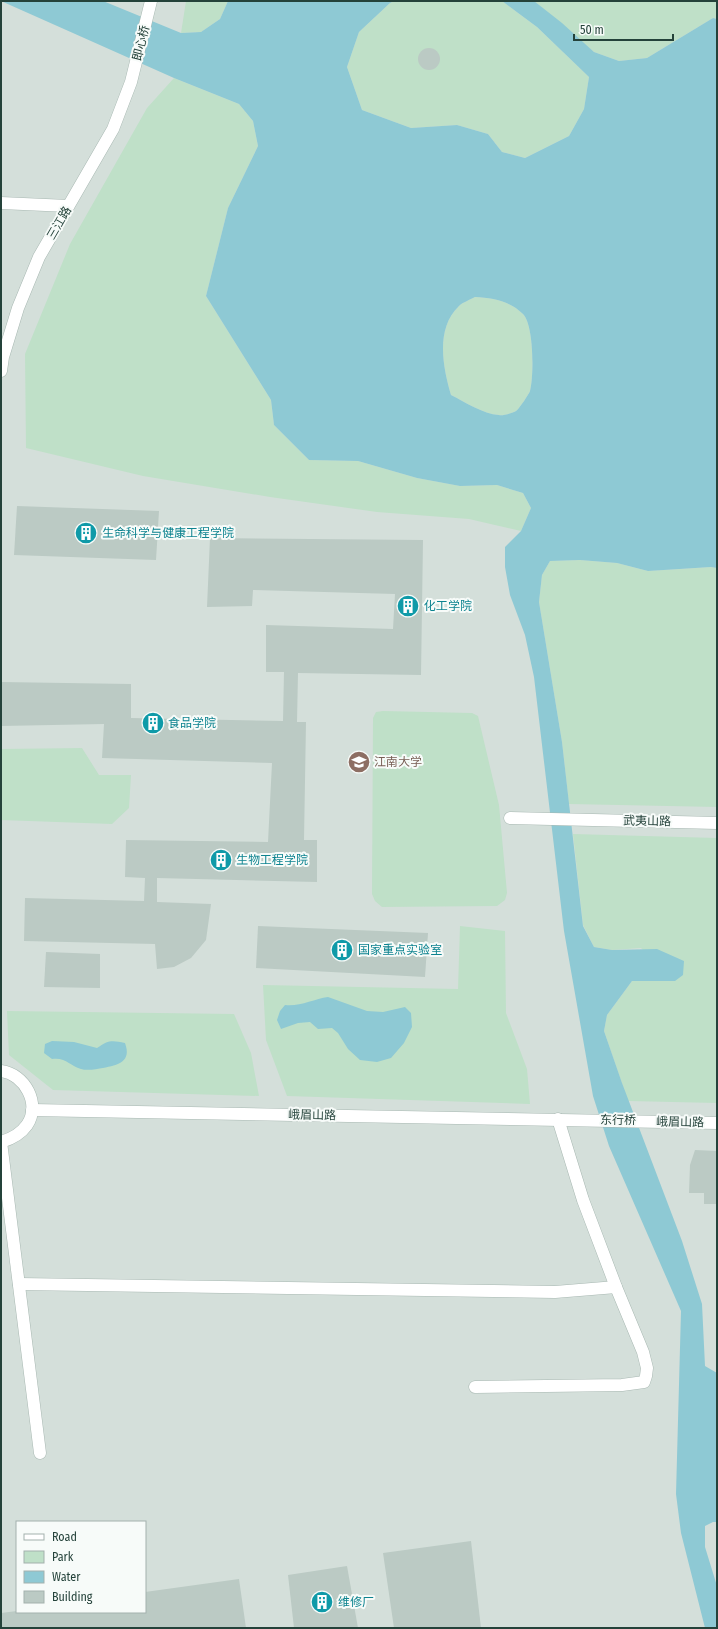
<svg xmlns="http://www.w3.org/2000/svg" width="718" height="1629" font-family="'Fira Sans Condensed','Noto Sans SC',sans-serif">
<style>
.built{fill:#d4dfda;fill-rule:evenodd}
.green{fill:#bfe0c8}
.water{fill:#8ec9d4;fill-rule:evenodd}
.building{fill:#bbcac4}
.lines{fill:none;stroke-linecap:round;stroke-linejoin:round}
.minor-casing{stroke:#a8b8b2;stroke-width:13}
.minor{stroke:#fff;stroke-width:12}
.labels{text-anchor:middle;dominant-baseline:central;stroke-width:4;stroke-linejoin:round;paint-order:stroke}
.street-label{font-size:12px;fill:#24423a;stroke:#f7fbf9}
.culture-label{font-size:12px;fill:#0d838f;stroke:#f7fbf9;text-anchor:start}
.education-label{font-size:12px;fill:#785e54;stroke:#f7fbf9;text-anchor:start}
</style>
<rect width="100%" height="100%" fill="#e6efeb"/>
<path class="built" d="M1,1h716v1627h-716zM17,1522h128v90h-128z"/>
<g class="green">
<polygon points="186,1 228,1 220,19 201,32 181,33"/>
<polygon points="394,1 502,1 537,27 589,77 584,109 569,136 525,158 502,152 488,134 457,125 411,128 362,110 347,67 359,32 390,3"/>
<polygon points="534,1 717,1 717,19 713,18 647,58 619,61 594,52"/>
<polygon points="174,78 239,104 253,121 258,146 228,208 206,296 271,400 274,425 309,460 358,461 417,478 460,486 497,485 523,493 531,508 521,531 469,519 377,512 270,497 143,476 26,448 25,354 70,244 147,108"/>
<path d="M475,297c18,1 35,4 48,17 11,11 11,62 7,77 -1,3 -11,18 -14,20 -3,2 -14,5 -17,4 -16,-1 -34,-13 -48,-20 -8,-28 -16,-66 8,-89 4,-4 11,-6 16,-9z"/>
<polygon points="580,560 617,563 648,571 711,567 717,568 717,807 569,804 562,742 539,602 542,575 550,561"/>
<polygon points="383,711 472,713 478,716 499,805 507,893 505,900 497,906 382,907 375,901 372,894 373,718 376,712"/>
<polygon points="82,748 99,775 131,775 129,808 112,824 1,820 1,749"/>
<polygon points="573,834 717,838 717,1103 628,1101 604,1031 607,1015 632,981 675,981 641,948 612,950 594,947 583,925"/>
<polygon points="460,926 505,931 506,1013 527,1069 530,1104 287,1096 266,1040 263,985 458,989"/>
<polygon points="7,1011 234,1014 251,1053 259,1096 53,1090 9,1055"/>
</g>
<g class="water">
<path d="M1,1h102l78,32 20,-1 19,-13 8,-18h166l-4,2 -31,29 -12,35 15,43 49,18 46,-3 31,9 14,18 23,6 44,-22 15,-27 5,-32 -52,-50 -35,-26h32l28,22 32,29 25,9 28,-3 66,-40 4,1v549l-6,-1 -63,4 -31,-8 -37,-3 -30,1 -8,14 -3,27 23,140 21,184 11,21 18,3 45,-1 27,12 -1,14 -8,6h-43l-25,34 -3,16 18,52 60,158 20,63 3,62 12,7v149h-4l-8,4v21l12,39v42h-12l-24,-95 -5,-39 5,-183 -72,-165 -16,-50 -29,-165 -30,-254 -9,-42 -15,-40 -5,-28v-20l16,-16 10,-23 -8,-15 -26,-8 -37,1 -43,-8 -59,-17 -49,-1 -35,-35 -3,-25 -65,-104 22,-88 30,-62 -5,-25 -14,-17 -65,-26zM475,297c18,1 35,4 48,17 11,11 11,62 7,77 -1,3 -11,18 -14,20 -3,2 -14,5 -17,4 -16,-1 -34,-13 -48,-20 -8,-28 -16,-66 8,-89 4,-4 11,-6 16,-9z"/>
<path d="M328,997l39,14 16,1 22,-5 6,6 1,14 -8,16 -13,15 -14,4 -17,-2 -12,-11 -10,-16 -6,-5 -14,1 -8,-7 -12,1 -17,6 -4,-9 3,-9 5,-6c14,2 29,-6 43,-8z"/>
<path d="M52,1041l22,1 23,6c11,-8 15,-8 28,-5 7,19 -7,22 -22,25 -6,1 -16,3 -22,1 -11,-3 -15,-12 -29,-10l-8,-6 1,-9z"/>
</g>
<g class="building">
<circle cx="429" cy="59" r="11"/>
<polygon points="17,506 159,511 156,560 14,555"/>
<polygon points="210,538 423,540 421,675 298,673 297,722 306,722 304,840 317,840 317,882 157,878 157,902 211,904 206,940 191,958 174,967 157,969 155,944 24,941 25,898 144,901 145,878 125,877 126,840 268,842 272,763 102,758 104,724 1,726 1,682 131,684 131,718 283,721 284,672 266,672 266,625 393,629 395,594 253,590 252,606 207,607"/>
<polygon points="258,926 428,933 425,977 256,968"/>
<polygon points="46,952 100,954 100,988 44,987"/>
<polygon points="695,1150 717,1151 717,1204 704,1204 704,1193 689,1193 690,1165"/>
<polygon points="471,1541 481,1628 394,1628 383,1553"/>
<polygon points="347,1566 358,1628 294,1628 288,1575"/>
<polygon points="239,1579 246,1628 1,1628 1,1613 17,1611 17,1612 145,1612 145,1592"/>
</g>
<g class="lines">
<g class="minor-casing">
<g id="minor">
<polyline points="1,203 68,206"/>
<polyline points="1,371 3,357 18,308 39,257 113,129 131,82 151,1"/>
<polyline points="510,818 717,823"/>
<path d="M1,1071c24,3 40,33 26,54 -7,10 -16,14 -26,17"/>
<polyline points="32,1110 717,1123"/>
<polyline points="1,1142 40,1453"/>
<polyline points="19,1284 555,1292 616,1287"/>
<polyline points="475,1387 622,1385 644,1382 646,1376 647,1368 643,1352 616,1287 583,1200 558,1119"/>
</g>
</g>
<use href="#minor" class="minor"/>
</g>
<defs>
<g id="building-disc" transform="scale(1.15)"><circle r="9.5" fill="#0f9aa8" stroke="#f7fbf9"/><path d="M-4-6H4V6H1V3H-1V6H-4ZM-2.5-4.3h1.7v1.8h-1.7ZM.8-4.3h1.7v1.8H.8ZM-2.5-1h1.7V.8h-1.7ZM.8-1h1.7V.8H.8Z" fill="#fff"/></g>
<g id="university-disc" transform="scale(1.15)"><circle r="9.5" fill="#8d6e63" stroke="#f7fbf9"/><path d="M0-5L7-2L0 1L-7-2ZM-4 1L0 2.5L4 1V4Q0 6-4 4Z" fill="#fff"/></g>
</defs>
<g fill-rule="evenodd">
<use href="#building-disc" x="86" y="533"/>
<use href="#building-disc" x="408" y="606"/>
<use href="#building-disc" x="153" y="723"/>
<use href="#university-disc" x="359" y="762"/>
<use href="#building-disc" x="221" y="860"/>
<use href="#building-disc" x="342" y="950"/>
<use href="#building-disc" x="322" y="1602"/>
</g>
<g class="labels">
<g class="street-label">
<text transform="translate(141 43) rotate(-76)">即心桥</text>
<text transform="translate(59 223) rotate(-60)">三江路</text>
<text transform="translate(647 821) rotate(1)">武夷山路</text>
<text transform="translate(312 1115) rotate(1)">峨眉山路</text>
<text transform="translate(618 1120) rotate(1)">东行桥</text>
<text transform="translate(680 1122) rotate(1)">峨眉山路</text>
</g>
<g class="culture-label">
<text x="102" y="533">生命科学与健康工程学院</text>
<text x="424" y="606">化工学院</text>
<text x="168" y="723">食品学院</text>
<text x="236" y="860">生物工程学院</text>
<text x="358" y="950">国家重点实验室</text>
<text x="338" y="1602">维修厂</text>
</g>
<g class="education-label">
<text x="374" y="762">江南大学</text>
</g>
</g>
<rect width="718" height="1629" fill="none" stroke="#24423a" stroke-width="4"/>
<rect x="16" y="1521" width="130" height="92" fill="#f7fbf9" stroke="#a3b1ad"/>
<rect x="24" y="1534" width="20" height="6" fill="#ffffff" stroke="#a3b1ad"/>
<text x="52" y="1541" font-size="12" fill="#24423a">Road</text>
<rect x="24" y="1551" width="20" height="12" fill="#bfe0c8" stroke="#a3b1ad"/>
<text x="52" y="1561" font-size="12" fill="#24423a">Park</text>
<rect x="24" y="1571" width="20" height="12" fill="#8ec9d4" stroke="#a3b1ad"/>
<text x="52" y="1581" font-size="12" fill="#24423a">Water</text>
<rect x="24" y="1591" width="20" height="12" fill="#bbcac4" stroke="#a3b1ad"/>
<text x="52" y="1601" font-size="12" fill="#24423a">Building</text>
<path d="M574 34v6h99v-6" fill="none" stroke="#24423a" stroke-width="2"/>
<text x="580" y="34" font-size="12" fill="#24423a" stroke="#f7fbf9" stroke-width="3" paint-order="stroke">50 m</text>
</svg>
